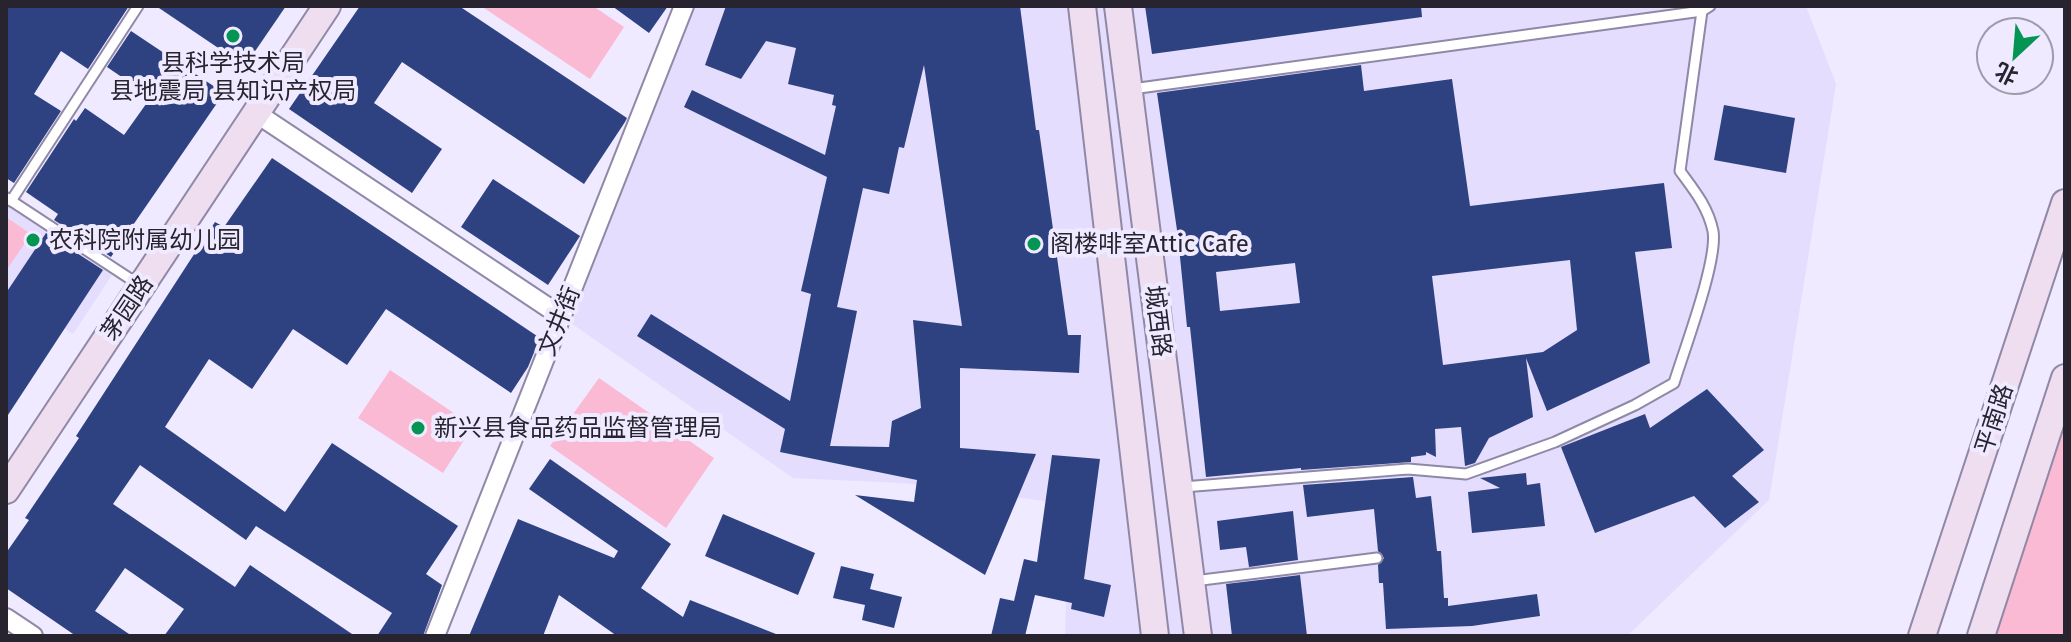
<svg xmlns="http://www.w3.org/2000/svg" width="2071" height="642" font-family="'Fira Sans','Noto Sans SC',sans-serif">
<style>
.built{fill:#e4ddfe}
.green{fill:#fabad4}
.building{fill:#2e4281;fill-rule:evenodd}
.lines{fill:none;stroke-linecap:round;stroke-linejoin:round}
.lane-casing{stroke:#8f88a7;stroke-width:13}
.street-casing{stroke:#8f88a7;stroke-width:22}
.secondary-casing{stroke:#8f88a7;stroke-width:30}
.lane{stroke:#fff;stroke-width:9}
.street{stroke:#fff;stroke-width:18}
.secondary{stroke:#efddf0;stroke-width:26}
.poi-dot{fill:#049454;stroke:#efeaff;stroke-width:3}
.labels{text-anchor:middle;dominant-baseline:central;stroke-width:8;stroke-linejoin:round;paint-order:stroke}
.poi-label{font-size:24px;fill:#272430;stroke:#efeaff;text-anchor:start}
.street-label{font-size:24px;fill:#272430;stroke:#efeaff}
</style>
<rect width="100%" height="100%" fill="#efeaff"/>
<g class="built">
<polygon points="684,6 1806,6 1836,84 1769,500 1627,636 1065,636 1069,504 903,483 793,478 561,316"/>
<polygon points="6,205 112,275 73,334 6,289"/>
</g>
<g class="green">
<polygon points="481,6 593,6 624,27 590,79"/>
<polygon points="6,217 31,234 6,271"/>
<polygon points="390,370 473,426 443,473 358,418"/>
<polygon points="599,378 714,458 666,528 550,446"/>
<polygon points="2065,378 2065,636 1981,636"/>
</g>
<g class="building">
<polygon points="6,6 129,6 88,69 61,51 34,94 61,111 14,183 6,178"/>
<polygon points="156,6 286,6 245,66"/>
<polygon points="360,6 459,6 627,118 625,122 584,184 402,62 374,103 442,149 412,193 289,109"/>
<polygon points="612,6 668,6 649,33"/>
<path d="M726,6h294l16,124h3l29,205h13l-2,38 -119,-5v80l76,6 -51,121 -130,-80 59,7 3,-22 -137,-28 5,-23 -148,-93 14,-22 139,87 21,-107 -10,-3 26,-114 -143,-70 8,-17 133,65 11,-49 -4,-1 2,-10 -46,-11 8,-36 -30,-7 -25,38 -36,-14zM924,65l38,261 -49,-6 8,88 -29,13 -3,26 -59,-1 27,-135 -20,-4 26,-119 26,6 10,-47 5,1z"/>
<polygon points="1145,6 1421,6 1422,17 1152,54"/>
<polygon points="131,31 224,93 111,257 54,220 58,214 26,192 74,119 76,121 85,108 124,135 151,97 107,67"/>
<path d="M1361,65l3,26 88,-12 18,127 194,-23 8,65 -37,4 15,111 -103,48 -21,-53 7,59 -44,21 -14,25 -10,3 -4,-39 -26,2 1,28 -10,-5v3l-15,2v5l-110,8v-2l-95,9 -16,-150h-3l-9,-90 -21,-144zM1570,260l7,70 -34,22 -100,13 -11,-89zM1295,263l5,40 -80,8 -4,-39z"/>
<polygon points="1724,105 1795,118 1786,173 1714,160"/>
<polygon points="272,158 540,338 528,367 511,393 386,309 347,365 293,329 252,389 209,359 165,427 285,512 332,443 458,526 426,574 442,585 423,636 377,636 392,613 256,526 246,540 140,465 113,504 235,587 250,565 355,636 164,636 184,609 125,568 95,611 132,636 76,636 6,588 6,553 29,520 25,518 79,438 76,436 215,222 224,227"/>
<polygon points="493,179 580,236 548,285 461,227"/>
<polygon points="46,233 103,270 6,418 6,293"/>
<polygon points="1707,389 1764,450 1732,476 1759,502 1725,528 1694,496 1595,533 1561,447 1645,414 1650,428"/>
<polygon points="1052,455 1100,459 1084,579 1111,585 1104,617 1071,609 1072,603 1035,595 1025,636 991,636 1000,598 1014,601 1024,559 1037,562"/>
<polygon points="550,459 671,544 641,588 683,617 690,600 781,636 617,636 559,595 543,636 469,636 518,519 614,558 618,551 529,489"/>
<polygon points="1526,473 1527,485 1540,483 1545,526 1472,533 1468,492 1500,488 1480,478"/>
<polygon points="1413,477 1416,498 1431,496 1437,551 1441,551 1444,598 1448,598 1448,606 1537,594 1540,616 1472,626 1386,629 1383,583 1379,583 1378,565 1384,558 1378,551 1374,509 1307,517 1303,485"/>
<polygon points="1293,511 1298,560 1249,567 1246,547 1220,550 1217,521"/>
<polygon points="723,514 815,553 798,595 705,556"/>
<polygon points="841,566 874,574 870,589 902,597 894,628 862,620 865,605 833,598"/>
<polygon points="1300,575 1307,636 1232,636 1226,584"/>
</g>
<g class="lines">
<g class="lane-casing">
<g id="lane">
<polyline points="1132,89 1702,11 1710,6"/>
<polyline points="7,198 138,284"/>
<polyline points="11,201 138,6"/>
<path d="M1183,487l225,-18 58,5 89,-32 80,-37 39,-22c10,-33 44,-122 39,-152 -5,-24 -19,-41 -33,-60l22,-160"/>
<polyline points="1194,581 1377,558"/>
</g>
</g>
<g class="street-casing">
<g id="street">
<polyline points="256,113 561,316"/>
<polyline points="6,618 33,636"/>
<polyline points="435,636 684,6"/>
</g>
</g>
<g class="secondary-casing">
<g id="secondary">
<polyline points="1082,6 1155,636"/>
<polyline points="1118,6 1198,636"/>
<polyline points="6,490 327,6"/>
<polyline points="1922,636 2065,203"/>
<polyline points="1981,636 2065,378"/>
</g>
</g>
<use href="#lane" class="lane"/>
<use href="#street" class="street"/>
<use href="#secondary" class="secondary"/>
</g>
<g class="poi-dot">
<circle cx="233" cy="36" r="8"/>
<circle cx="33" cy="240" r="8"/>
<circle cx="1034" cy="244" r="8"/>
<circle cx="418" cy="428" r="8"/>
</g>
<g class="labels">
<g class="poi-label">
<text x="233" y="63" text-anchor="middle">县科学技术局<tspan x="233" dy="28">县地震局 县知识产权局</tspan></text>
<text x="49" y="240">农科院附属幼儿园</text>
<text x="1050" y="244">阁楼啡室Attic Cafe</text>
<text x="434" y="428">新兴县食品药品监督管理局</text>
</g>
<g class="street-label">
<text transform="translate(127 308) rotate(-56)">茅园路</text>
<text transform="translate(559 321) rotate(-68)">文井街</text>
<text transform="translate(1158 321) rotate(83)">城西路</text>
<text transform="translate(1994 419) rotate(-72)">平南路</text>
</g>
</g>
<rect width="2071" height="642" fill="none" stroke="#272430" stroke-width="16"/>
<g transform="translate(2015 56) rotate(206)"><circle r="38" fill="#efeaff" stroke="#9f9bac" stroke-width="2"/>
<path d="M0-6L14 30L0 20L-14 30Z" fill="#049454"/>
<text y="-12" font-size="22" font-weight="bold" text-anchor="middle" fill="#272430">北</text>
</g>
</svg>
